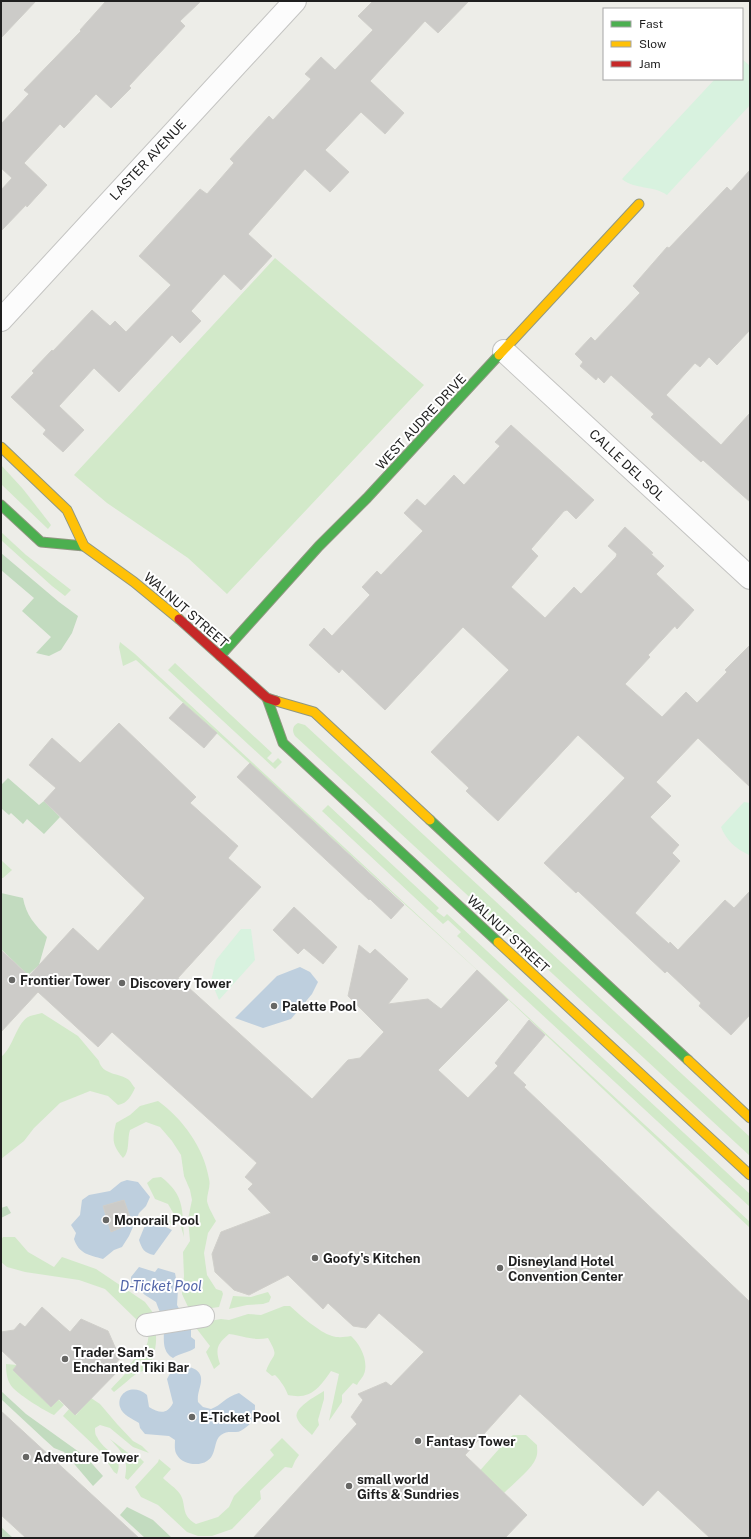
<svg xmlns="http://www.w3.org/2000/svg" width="751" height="1539" font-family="'Public Sans',sans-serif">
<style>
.grass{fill:#d2e9c9}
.forest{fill:#c2dbbf}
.park{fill:#d8f2df}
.water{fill:#becfde}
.building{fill:#cccbc8;stroke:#d0cfca}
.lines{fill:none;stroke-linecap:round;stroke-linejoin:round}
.street-casing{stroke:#c4c4c2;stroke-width:24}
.fast-casing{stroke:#909781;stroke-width:11}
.slow-casing{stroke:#909781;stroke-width:11}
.jam-casing{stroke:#909781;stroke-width:11}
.street{stroke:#fcfcfc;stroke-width:22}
.fast{stroke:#4caf50;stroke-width:9}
.slow{stroke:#ffc107;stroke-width:9}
.jam{stroke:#c62828;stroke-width:9}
.poi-dot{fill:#676765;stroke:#fff;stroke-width:1.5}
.labels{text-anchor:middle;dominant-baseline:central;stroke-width:4;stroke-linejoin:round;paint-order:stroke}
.street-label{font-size:13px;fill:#1f1f1f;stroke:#fff}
.poi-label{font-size:13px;font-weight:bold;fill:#1f1f1f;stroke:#fff;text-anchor:start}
.water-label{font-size:14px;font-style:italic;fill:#5266a9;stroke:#fff}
</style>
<rect width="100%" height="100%" fill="#edede8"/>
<g class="grass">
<polygon points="275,258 424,385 227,594 188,558 107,503 74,475"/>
<polygon points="1,465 23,489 51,525 48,529 1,484"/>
<polygon points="1,532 26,555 71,590 65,596 52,586 1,540"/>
<polygon points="120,642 135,654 750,1222 750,1228 477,970 136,660 123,666 119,647"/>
<polygon points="175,663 272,753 267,758 273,763 278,758 282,762 275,769 168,670"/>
<path d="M298,723l7,2 445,412v19l-455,-420c-3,-5 -3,-10 3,-13z"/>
<polygon points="328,805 439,908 436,911 444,917 447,914 750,1194 750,1207 457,936 461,932 448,920 443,924 322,811"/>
<polygon points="1,860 12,870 3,878 1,878"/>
<path d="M42,1013l36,23 21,25c3,14 21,12 30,19 2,2 4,6 6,8 -4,8 -7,15 -17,17l-10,-9 -18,-5 -30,12 -26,25 -10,13 -23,18v-102c13,-10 15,-35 29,-41 4,-1 8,-2 12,-3z"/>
<path d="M158,1101c25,18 46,47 51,78 2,7 -2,14 -2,22 1,6 6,14 9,20l-8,12 -4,20 3,22 9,14 6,2 1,3 -4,13 -29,4 -8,-17 2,-18 -1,-24 7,-11 -2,-22 4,-19 -2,-10 -6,-14 -3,-21 -9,-14 -12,-14 -14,-5 -16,8c-3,9 0,22 -7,28 -11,-14 -11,-18 -7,-35l14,-8 10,-9z"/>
<path d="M161,1177c24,18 21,33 23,60l-4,-14 -14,2 9,-9 -7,-12 -13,-5 -8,-16 6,-5z"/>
<polygon points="3,1237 15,1237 28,1252 54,1267 62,1257 96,1269 145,1302 154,1314 146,1319 137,1320 105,1289 79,1280 25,1272 7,1267 1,1262 1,1240"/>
<polygon points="268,1292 271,1297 269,1302 263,1304 247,1305 229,1309 233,1296 251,1297"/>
<path d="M284,1306h6c10,9 29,26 42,30 6,2 13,1 19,0 9,8 18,25 13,38 -1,3 -5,7 -7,11l-4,-2 -11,12v7l-13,19 10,-47 -8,-3c-12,17 -20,29 -43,24 -2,-6 -7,-14 -13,-20l-3,1 -6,-5c7,-19 14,-12 2,-33 -15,3 -24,-2 -39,-4 -12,10 -14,15 -9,30l-6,5 -8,-17 4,-6 -17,-22 28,-5 8,1 19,-6 13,1z"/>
<path d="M155,1329c3,11 0,29 -8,39 -3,3 -7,4 -11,6 -7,5 -14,12 -22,18l-3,-3c4,-5 9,-9 13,-14 4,-4 5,-9 8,-13 11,-12 18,-14 16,-32z"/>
<path d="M6,1364l11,1 -4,5 38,37 7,-8 6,6 -10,10c-11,-5 -33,-19 -41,-27 -6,-6 -7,-16 -7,-24z"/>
<path d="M324,1391v8l-6,21 1,5 -7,10c-5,-5 -13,-11 -15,-17 -4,-10 19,-22 27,-27z"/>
<path d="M91,1398l9,6 17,20 16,17 9,5 7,7 -16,-6 -23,-19 -10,-3 -5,3c0,3 0,7 2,9 6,14 28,19 20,37l-3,-2 -14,-21 -37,-35 6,-7 7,6z"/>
<path d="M513,1435h13l11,10c0,4 1,8 -1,13 -4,11 -23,26 -32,35l-35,-10 37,-42z"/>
<path d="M282,1438l17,17 -4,6 -3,7 -7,-1 -25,24 1,8 -29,30 -20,7h-14l-11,-4 -29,-27 -17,-8 -6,-10 23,-25 1,-3 12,10 -8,9c5,5 13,10 17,16 7,11 0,21 16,30l22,-7 11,-10 5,-11 40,-41 -4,-5z"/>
<path d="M110,1439l22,17 8,2 4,4 -16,18 -3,-2c4,-19 -2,-25 -15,-39z"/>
</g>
<g class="forest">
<polygon points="1,553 59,602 78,616 72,633 61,650 49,656 36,653 51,637 22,611 34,598 1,570"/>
<polygon points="8,778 39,805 44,801 60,817 44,834 27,819 23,824 11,813 9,815 2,809 1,810 1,785"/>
<path d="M1,893l22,5c3,17 12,27 24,39l-8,28 -11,10 -27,-26z"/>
<polygon points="7,1206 11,1213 1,1218 1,1208"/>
<polygon points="1,1391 26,1414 86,1457 103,1476 93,1486 64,1452 54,1448 44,1439 1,1399"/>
<polygon points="127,1507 153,1520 172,1538 145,1538 120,1515"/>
<polygon points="1,1527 13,1538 1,1538"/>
</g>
<g class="park">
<path d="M742,59l8,7v39l-83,90c-14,-10 -32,-5 -45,-16l93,-100h27z"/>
<path d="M744,802l6,1v51l-1,1c-13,-6 -23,-15 -28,-28z"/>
<polygon points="241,929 251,929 255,960 219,1000 211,981 216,960"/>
</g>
<g class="water">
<polygon points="300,967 310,972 318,982 312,994 291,1019 263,1028 235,1018 277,976"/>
<path d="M127,1180l11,2 12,15 -4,9 -7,7 -10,23 -7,11 -8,3 -11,9c-14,-4 -24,-5 -29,-20l2,-6 -5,-8 9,-10 2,-15 7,-5 21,-4 11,-9z"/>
<path d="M148,1218l24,12 -18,25c-10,-2 -12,-6 -15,-15z"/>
<path d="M139,1267l16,5 3,-4 17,5 3,16 -1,16 14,24v8l4,3v8c-7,5 -15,5 -22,10 -14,-8 -7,-24 -10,-38 -2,-6 -5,-12 -7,-18l-11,-7 -14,-13v-5z"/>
<path d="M181,1366c10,0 22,4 20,16 -1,7 -4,12 -3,20l5,5 8,2c11,-4 14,-12 28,-16l16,12c0,11 -1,17 -10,23 -3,2 -5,4 -9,4 -5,0 -10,-1 -15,3 -8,6 -4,20 -14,26 -9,6 -25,3 -30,-6 -3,-4 -2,-11 -2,-15l-6,-4 -24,-2 -5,-6 -1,-5c-6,-4 -17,-8 -19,-16 -4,-15 14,-24 27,-12l2,12c10,6 18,8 24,-4l-6,-24 5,-9z"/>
</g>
<g class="building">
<polygon points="1,1 36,1 1,38"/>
<polygon points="106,1 201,1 180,21 185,26 129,86 131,88 111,108 96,94 64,128 60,124 24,163 47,185 27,207 26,205 1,231 1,190 12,178 1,168 1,124 29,94 24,90 81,31 80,30"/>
<polygon points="373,1 469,1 438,33 425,21 370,81 404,113 385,134 361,112 325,150 349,172 330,192 305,169 248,234 272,256 241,290 224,274 191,311 201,321 180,343 172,335 119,392 94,368 59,406 84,430 63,452 43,434 46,430 11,397 34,373 32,371 52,350 53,351 92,310 110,326 115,321 126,332 171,285 139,256 200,189 207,194 234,163 230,159 269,116 273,120 311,79 305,74 321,57 335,70 373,30 358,16"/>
<polygon points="750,170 750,330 717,365 709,357 700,367 695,363 666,395 721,445 750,413 750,502 703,460 701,462 651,417 654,414 611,375 604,383 598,377 596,380 580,366 583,362 575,354 591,337 595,341 640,293 633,286 667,247 669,248 727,187 731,191"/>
<polygon points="511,425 594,500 576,519 567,510 564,511 531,549 538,556 511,587 545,618 574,587 581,594 616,557 617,554 608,546 625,527 653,553 651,554 664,566 656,574 694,610 677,629 675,626 648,655 650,657 625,684 662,717 686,692 697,703 727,672 725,670 750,645 750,787 698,738 656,782 671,796 650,817 679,845 672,853 680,861 635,913 669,944 670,942 678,950 725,900 734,908 750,891 750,1015 731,1035 699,1006 701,1003 667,971 665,973 614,925 578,891 576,893 544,863 625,778 578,735 498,821 466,791 469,788 431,752 509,670 463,627 385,710 342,669 339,673 309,645 324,628 332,636 370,595 362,587 377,571 381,575 423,531 404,513 417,499 425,506 454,475 464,485 500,446 495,442"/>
<polygon points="183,703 217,733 204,748 169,718"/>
<polygon points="119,723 196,797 190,803 238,846 228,858 261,887 178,978 312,1099 348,1060 360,1058 384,1032 348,996 359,945 370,954 375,949 408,979 388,1004 428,999 441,1009 477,970 508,1000 438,1070 468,1098 498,1066 495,1063 529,1020 545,1035 513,1073 526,1085 524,1087 750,1302 750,1538 710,1538 658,1490 643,1506 520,1394 465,1455 527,1515 505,1538 253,1538 357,1424 351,1417 363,1400 358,1394 386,1382 391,1386 424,1352 379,1313 366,1328 353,1326 328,1303 323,1309 288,1275 249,1295 234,1290 215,1272 212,1254 221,1232 271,1213 248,1189 253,1184 245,1177 257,1163 112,1032 98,1047 38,992 1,1032 1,950 29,976 73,928 98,951 145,898 44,801 56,788 29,765 52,738 80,763"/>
<polygon points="250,763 404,905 391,919 370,899 369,900 237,777"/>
<polygon points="294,907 337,947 323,964 304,948 298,954 273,930"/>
<polygon points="124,1200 132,1223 111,1232 103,1206"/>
<polygon points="42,1307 70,1332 81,1319 108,1331 115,1347 123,1355 115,1364 121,1368 75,1415 59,1399 51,1407 13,1370 17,1365 1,1350 1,1332 14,1330 20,1323 25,1327"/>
<polygon points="1,1411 101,1503 139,1538 26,1538 1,1515"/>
</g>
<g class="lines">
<g class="street-casing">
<g id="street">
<polyline points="1,320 295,1"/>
<polyline points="504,351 750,578"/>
<polyline points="147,1325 203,1316"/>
</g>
</g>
<g class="fast-casing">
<g id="fast">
<polyline points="1,505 41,542 84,546"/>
<polyline points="220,656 319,546 367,498 499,355"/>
<polyline points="267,698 283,743 498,942"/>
<polyline points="430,820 688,1060"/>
</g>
</g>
<g class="slow-casing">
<g id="slow">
<polyline points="499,355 639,204"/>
<polyline points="1,447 67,510 84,546 134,582 179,619"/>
<polyline points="276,701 314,712 430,820"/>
<polyline points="498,942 750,1175"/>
<polyline points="688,1060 750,1118"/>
</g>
</g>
<g class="jam-casing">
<polyline id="jam" points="179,619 267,698 276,701"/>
</g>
<use href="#street" class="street"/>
<use href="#fast" class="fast"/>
<use href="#slow" class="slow"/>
<use href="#jam" class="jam"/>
</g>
<g class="poi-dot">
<circle cx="12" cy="980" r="4"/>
<circle cx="122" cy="983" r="4"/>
<circle cx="274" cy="1006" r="4"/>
<circle cx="106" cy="1220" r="4"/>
<circle cx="315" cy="1258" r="4"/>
<circle cx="500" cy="1268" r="4"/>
<circle cx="65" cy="1359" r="4"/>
<circle cx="192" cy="1417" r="4"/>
<circle cx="418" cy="1441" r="4"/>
<circle cx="26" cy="1457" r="4"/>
<circle cx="349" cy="1486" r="4"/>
</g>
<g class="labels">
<g class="street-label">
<text transform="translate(148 160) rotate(-47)">LASTER AVENUE</text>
<text transform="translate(421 422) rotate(-47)">WEST AUDRE DRIVE</text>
<text transform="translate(627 465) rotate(43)">CALLE DEL SOL</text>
<text transform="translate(186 610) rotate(41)">WALNUT STREET</text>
<text transform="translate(508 934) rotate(43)">WALNUT STREET</text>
</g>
<g class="poi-label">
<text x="20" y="980">Frontier Tower</text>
<text x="130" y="983">Discovery Tower</text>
<text x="282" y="1006">Palette Pool</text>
<text x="114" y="1220">Monorail Pool</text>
<text x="323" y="1258">Goofy's Kitchen</text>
<text x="508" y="1261">Disneyland Hotel<tspan x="508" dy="15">Convention Center</tspan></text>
<text x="73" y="1352">Trader Sam's<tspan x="73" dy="15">Enchanted Tiki Bar</tspan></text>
<text x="200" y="1417">E-Ticket Pool</text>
<text x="426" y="1441">Fantasy Tower</text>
<text x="34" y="1457">Adventure Tower</text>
<text x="357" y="1479">small world<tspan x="357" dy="15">Gifts &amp; Sundries</tspan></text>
</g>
<g class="water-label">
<text x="161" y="1286">D-Ticket Pool</text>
</g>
</g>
<rect width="751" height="1539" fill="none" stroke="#1f1f1f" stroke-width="4"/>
<rect x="603" y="8" width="140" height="72" fill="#ffffff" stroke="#a5a5a5"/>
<rect x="611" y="21" width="20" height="6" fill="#4caf50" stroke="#a5a5a5"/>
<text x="639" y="28" font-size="12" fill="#1f1f1f">Fast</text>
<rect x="611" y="41" width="20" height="6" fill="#ffc107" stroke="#a5a5a5"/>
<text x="639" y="48" font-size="12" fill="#1f1f1f">Slow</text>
<rect x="611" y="61" width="20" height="6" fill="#c62828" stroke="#a5a5a5"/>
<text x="639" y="68" font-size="12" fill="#1f1f1f">Jam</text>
</svg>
